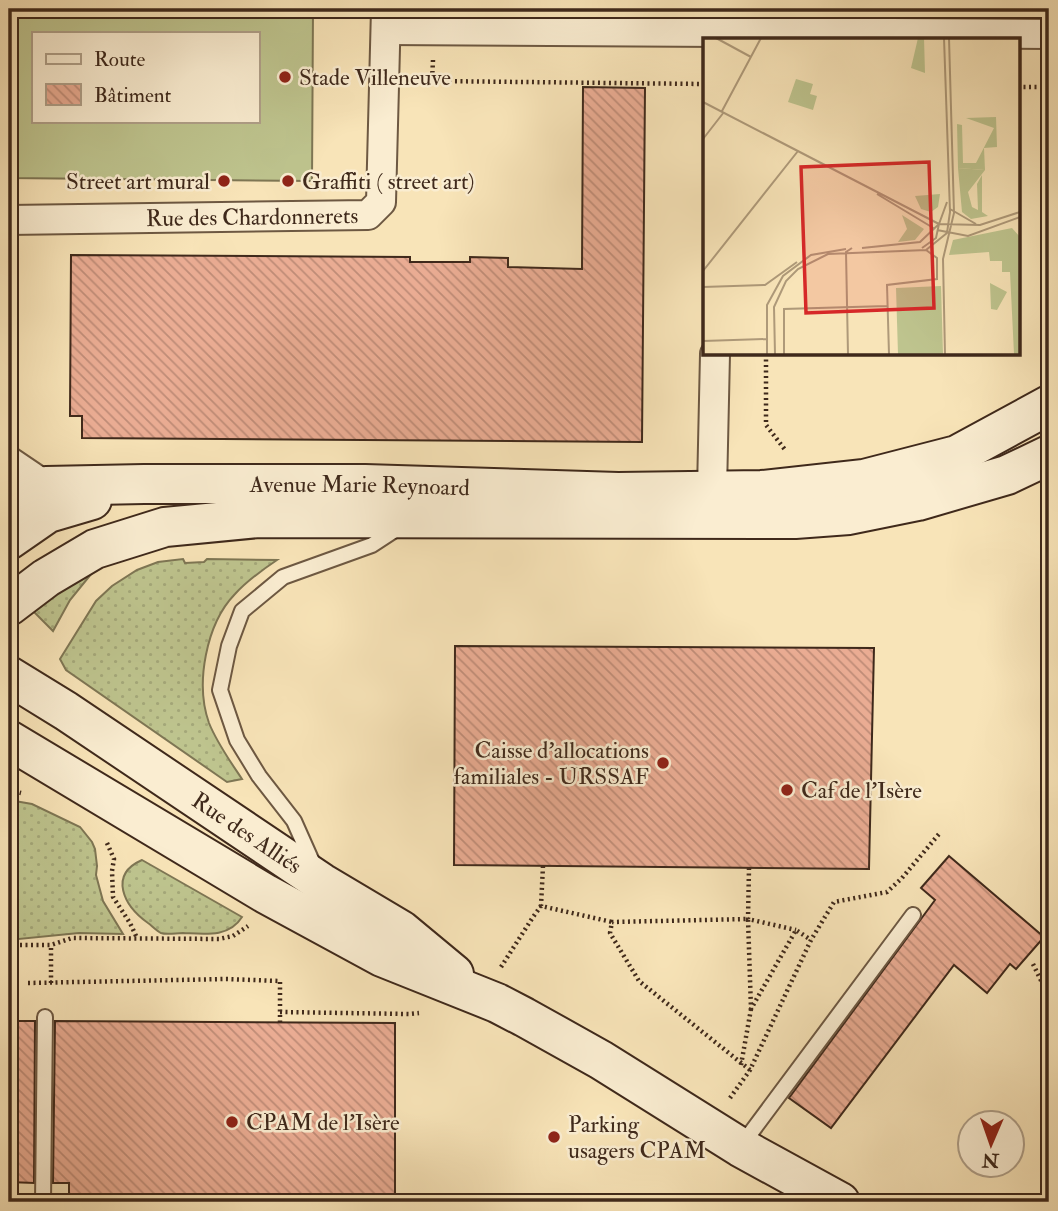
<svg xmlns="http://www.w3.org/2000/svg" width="1058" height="1211" font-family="'IM FELL Double Pica',serif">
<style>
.grass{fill:url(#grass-dots);stroke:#7e7654;stroke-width:2}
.pitch{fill:#bec48e;stroke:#7e7654;stroke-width:2;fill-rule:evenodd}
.building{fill:url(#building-back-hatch);stroke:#3f291b;stroke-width:2}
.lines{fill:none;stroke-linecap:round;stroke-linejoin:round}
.service-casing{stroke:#6d5842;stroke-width:18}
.minor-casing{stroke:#6d5842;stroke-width:32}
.secondary-casing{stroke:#3f291b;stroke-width:42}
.path{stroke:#3f291b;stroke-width:4.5;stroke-dasharray:2 3.5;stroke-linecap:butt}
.service{stroke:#faedd1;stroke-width:14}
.minor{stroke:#faedd1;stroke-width:28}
.secondary{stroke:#faedd1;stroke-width:38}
.poi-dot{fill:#8f2418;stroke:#faedd1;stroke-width:2.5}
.labels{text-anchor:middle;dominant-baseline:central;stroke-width:5;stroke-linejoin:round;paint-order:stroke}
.poi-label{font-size:23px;fill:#3f291b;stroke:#faedd1;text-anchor:start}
.street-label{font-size:23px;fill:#3f291b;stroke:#faedd1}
.inset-road{fill:none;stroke:#ae9979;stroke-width:2}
.view{fill:#d62828;fill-opacity:0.15;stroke:#d62828;stroke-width:3.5}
.inset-edge{fill:none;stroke:#3f291b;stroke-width:3.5}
</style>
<defs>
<pattern id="grass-dots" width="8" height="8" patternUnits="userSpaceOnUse" patternTransform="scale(1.75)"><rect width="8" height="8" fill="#bec48e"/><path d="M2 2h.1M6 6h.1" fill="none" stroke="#a4a87a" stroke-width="1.8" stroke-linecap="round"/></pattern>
<pattern id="building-back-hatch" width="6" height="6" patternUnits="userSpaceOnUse" patternTransform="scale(1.75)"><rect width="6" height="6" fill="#eaac93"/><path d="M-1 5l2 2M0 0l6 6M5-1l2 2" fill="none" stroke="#bf8c77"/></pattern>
</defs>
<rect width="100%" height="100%" fill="#f8e4b8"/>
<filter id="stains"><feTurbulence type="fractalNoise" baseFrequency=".00286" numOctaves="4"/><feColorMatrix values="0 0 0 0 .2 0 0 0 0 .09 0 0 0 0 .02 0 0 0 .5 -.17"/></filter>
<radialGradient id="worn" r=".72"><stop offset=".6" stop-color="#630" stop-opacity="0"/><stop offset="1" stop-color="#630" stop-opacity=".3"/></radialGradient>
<g class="grass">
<path d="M183,559l2,4 19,-1 3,-3 70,1c-15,10 -30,21 -42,34 -29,30 -40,90 -26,129 8,20 21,38 33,56l-15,3 -161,-112 -6,-11 36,-58 16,-15 25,-16 21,-8z"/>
<polygon points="96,568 70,600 53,631 31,609"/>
<polygon points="9,800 32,804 80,827 92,842 95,849 97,866 96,875 103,901 123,934 79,933 9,940"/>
<path d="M142,860l100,57c-13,21 -38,17 -59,16 -7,0 -16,2 -22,0 -4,-2 -10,-8 -13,-10 -24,-17 -40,-48 -6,-63z"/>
</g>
<path class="pitch" d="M9,9h304l-1,172 -303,-3zM33,33h224v88h-224z"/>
<g class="building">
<polygon points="583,87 645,88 642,442 82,438 82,416 70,416 71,255 410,257 410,262 470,262 470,257 508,258 508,267 582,269"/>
<polygon points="455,646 874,648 869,869 454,865"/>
<polygon points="949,856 1044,937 1016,969 1010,964 987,993 954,965 831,1128 789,1098 935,900 921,888"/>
<polygon points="9,1021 35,1021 34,1183 9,1182"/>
<polygon points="55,1021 395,1023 395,1202 69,1202 69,1183 53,1183"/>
</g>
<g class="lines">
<g class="service-casing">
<g id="service">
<polyline points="314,866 294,821 259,776 237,740 220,690 229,646 242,611 283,577 372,545 398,528"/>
<polyline points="741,1146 913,915"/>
<polyline points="43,1202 45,1017"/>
</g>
</g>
<g class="minor-casing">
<g id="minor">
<polyline points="386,30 1049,34"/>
<path id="s1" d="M9,220l359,-5 13,-13 5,-193"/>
<polyline points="9,461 46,486"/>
<polyline points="697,500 712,490 715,354"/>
</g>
</g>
<g class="secondary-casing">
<g id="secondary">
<path id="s2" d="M9,502l37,-16 98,-2h221l253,8 144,-2 102,-11 93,-24 92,-50"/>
<polyline points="9,540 48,513 92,500"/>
<polyline points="9,606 46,578 95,549 165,527 259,518 795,519 849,515 918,501 1007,475 1049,455"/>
<path id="s3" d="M9,676l57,35 256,172 79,47 53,44"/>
<polyline points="9,740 266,894 382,957 497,1003 524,1017 601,1060 740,1147 840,1202"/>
</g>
</g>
<g class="path">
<polyline points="433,60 432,81 704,84"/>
<polyline points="1018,87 1049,87"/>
<polyline points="766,354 766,425 786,451"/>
<polyline points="9,790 21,793"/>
<polyline points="107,843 114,859 112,871 113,897 130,923 137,938"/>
<polyline points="543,866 541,906 612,922"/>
<polyline points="749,868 748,919 796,930"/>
<polyline points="9,945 51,945 72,938 219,939 233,936 248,926"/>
<polyline points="1033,964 1049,997"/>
<polyline points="501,967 533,917 541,906"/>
<polyline points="28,983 226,979 280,981 280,1022"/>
<polyline points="51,983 51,945"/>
<polyline points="280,1012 409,1014 419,1013"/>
<polyline points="741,1065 751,1009"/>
<polyline points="750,1070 639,981 610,933 612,922 748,919 751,1009 796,930 811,940"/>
<polyline points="730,1098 750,1070 811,940 834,902 887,892 902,878 939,834"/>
</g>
<use href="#service" class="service"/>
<use href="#minor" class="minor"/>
<use href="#secondary" class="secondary"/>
</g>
<g class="poi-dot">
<circle cx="285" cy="77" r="7"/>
<circle cx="224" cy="181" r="7"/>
<circle cx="288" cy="181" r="7"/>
<circle cx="663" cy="763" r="7"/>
<circle cx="787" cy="790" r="7"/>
<circle cx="232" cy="1122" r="7"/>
<circle cx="554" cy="1137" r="7"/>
</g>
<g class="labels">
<g class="poi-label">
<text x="299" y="77">Stade Villeneuve</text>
<text x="210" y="181" text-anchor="end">Street art mural</text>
<text x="302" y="181">Graffiti ( street art)</text>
<text x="649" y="750" text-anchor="end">Caisse d'allocations<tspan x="649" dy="26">familiales - URSSAF</tspan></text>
<text x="801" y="790">Caf de l'Isère</text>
<text x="246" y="1122">CPAM de l'Isère</text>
<text x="568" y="1124">Parking<tspan x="568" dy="26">usagers CPAM</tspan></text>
</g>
<g class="street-label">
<text stroke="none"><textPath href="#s1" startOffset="243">Rue des Chardonnerets</textPath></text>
<text stroke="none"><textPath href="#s2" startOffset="354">Avenue Marie Reynoard</textPath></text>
<text stroke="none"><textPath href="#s3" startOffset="285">Rue des Alliés</textPath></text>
</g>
</g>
<g transform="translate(703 38)">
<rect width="317" height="317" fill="#f8e4b8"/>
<path d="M215,0h6l1,35 -14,-5zM293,79l1,30 -13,1 1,22 -27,-2 -1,-44 5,1 1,38h13l18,-35 -28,-10zM237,156l-2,13 -7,5 -10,-3 -6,-13zM199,177l22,14 -9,11 -17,2 9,-13zM287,245l17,9 -10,18 -6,-1z" fill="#bec48e"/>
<path d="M255,130l27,2 -17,22 4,15 6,3 -1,-26 5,-9v37l6,4 -17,3 -9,-7zM309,190l8,9v117h-6l-4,-82h-8v-11h-12l-1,-9 -40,3 4,-15z" fill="#bec48e"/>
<path d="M93,41l17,5 -3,10 7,2 -4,14 -25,-8zM238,248l2,68h-45l-2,-66z" fill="#bec48e"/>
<path class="inset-road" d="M13,0l35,19M0,64l236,122M19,73l39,-73M0,101l21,-27M174,156l58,35M247,171l26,15M236,186l41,1 40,-13M234,192l31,6 52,-19M159,210l58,-6 19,-18 8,-22M219,210l14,-10 3,-14M0,233l95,-120M0,249l62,-2 32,-23M0,303l64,-2M64,316v-49l16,-29 28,-21 35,-6M72,316l-1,-47 12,-26 12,-12 30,-15 98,-4 21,-17 3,-21 -6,-174M81,316v-45l103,-3M145,316l-2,-102 6,-4M186,316l-2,-69 50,-6v-21l-11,-8M242,316l-2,-95 11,-46 -5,-175"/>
<path class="view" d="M226,124l5,146 -128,5 -5,-146z"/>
<rect width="317" height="317" class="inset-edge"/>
</g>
<rect width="1058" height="1211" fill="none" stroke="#f8e4b8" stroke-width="35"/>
<rect x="10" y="10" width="1037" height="1190" fill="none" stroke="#3f291b" stroke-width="3.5"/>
<rect x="18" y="18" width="1023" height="1176" fill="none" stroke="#3f291b" stroke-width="2"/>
<rect x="32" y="32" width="228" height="91" fill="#faedd1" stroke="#af9f88" stroke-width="2"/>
<rect x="46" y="54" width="35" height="10" fill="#faedd1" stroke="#af9f88" stroke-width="2"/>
<text x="94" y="66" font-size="21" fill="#3f291b">Route</text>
<rect x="46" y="84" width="35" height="21" fill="url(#building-back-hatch)" stroke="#af9f88" stroke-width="2"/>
<text x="94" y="102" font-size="21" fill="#3f291b">Bâtiment</text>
<g transform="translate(991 1144) rotate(182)"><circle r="33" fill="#faedd1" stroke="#af9f88" stroke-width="2"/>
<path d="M0-5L12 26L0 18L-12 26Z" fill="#8f2418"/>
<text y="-10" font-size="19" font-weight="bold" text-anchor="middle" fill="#3f291b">N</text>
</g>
<rect width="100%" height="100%" filter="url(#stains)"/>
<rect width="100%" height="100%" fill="url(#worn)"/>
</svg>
